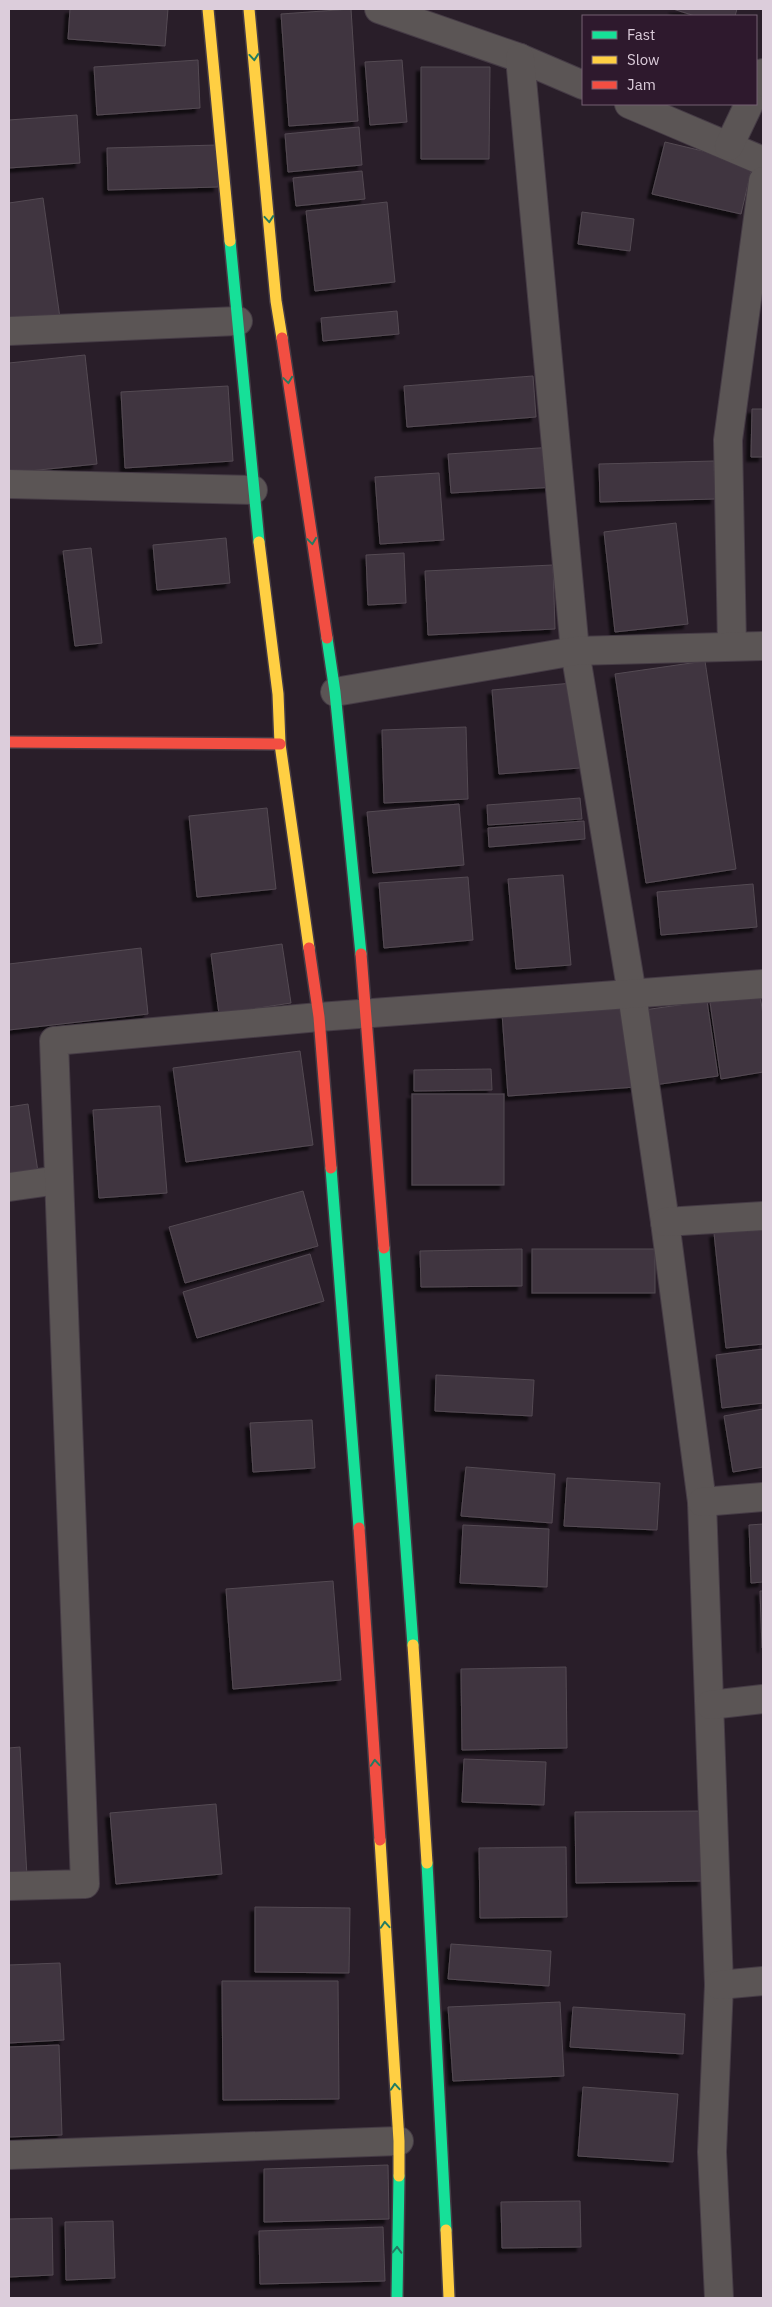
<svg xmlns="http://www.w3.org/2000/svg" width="772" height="2307" font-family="'IBM Plex Sans',sans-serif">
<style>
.building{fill:#3f353f;stroke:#544a53;filter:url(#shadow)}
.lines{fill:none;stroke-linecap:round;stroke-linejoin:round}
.street-casing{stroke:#453b45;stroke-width:30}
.fast-casing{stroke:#453b45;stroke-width:14}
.slow-casing{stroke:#453b45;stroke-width:14}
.jam-casing{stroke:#453b45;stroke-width:14}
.street{stroke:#5b5555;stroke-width:28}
.fast{stroke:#16e098;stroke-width:11}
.slow{stroke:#ffcf43;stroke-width:11}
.jam{stroke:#f24e42;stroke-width:11}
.oneway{stroke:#227c62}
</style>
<defs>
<filter id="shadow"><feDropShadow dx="-4.5" dy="4.5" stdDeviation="1" flood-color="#0009"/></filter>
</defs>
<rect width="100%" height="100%" fill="#291e29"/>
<g class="building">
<polygon points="70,9 168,9 165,46 68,39"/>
<polygon points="351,9 358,121 289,126 281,14"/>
<polygon points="673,9 737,9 735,16 695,16"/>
<polygon points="198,60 200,108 97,115 94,67"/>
<polygon points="402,60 407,122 370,125 365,62"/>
<polygon points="421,67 490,67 489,159 421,159"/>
<polygon points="77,115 80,163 9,168 9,120"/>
<polygon points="359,127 362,165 288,172 285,134"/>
<polygon points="665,142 753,163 741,214 652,194"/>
<polygon points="217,145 218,187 108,190 107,148"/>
<polygon points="362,171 365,199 296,206 293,178"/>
<polygon points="43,198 60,318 9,325 9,203"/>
<polygon points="387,202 395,282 315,291 306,211"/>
<polygon points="582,212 634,219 630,251 578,244"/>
<polygon points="397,311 399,334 323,341 321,318"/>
<polygon points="85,355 97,464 9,473 9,363"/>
<polygon points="533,376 536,417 407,427 404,386"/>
<polygon points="228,386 233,461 125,468 121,392"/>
<polygon points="752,409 763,409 763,457 751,457"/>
<polygon points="554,447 556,487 451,493 448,454"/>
<polygon points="714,461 715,499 600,502 599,464"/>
<polygon points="439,473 444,540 380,544 375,477"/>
<polygon points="676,523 688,624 615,632 604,532"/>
<polygon points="226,538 230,583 157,590 153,545"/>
<polygon points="91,548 102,643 75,646 63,551"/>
<polygon points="404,553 406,603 368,605 366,555"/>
<polygon points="553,565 555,629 428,635 425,571"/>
<polygon points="705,661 736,869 646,883 615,674"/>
<polygon points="573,683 580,768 499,774 492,690"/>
<polygon points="466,727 468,799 384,803 382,730"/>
<polygon points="580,798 582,819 488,825 487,805"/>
<polygon points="459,804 464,865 373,873 367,812"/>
<polygon points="267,808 276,889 197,897 189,816"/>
<polygon points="584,821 585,839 489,847 488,828"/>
<polygon points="563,875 571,965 516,969 508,879"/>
<polygon points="468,877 473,940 384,948 379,883"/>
<polygon points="753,884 757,927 661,935 657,892"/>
<polygon points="282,944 291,1003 219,1014 211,954"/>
<polygon points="141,948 148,1014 9,1030 9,964"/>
<polygon points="629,990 636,1087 508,1096 501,1000"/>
<polygon points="760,995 763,1015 763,1072 721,1079 710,1002"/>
<polygon points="707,1001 718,1076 654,1085 644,1010"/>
<polygon points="300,1051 313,1145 186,1162 173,1068"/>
<polygon points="491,1069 492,1090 414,1091 414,1070"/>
<rect x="412" y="1094" width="92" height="91"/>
<polygon points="28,1104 38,1172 9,1174 9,1107"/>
<polygon points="160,1106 167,1193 99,1198 93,1110"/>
<polygon points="303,1191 318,1246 185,1283 169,1227"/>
<polygon points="763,1227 763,1344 726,1348 714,1233"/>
<polygon points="522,1249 522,1286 421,1287 420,1251"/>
<rect x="532" y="1249" width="123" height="44"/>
<polygon points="310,1254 324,1301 197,1338 183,1292"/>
<polygon points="763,1349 763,1403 722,1408 716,1355"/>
<polygon points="436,1375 534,1380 532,1416 435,1411"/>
<polygon points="763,1409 763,1467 733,1472 724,1416"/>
<polygon points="312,1420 315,1468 253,1472 250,1423"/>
<polygon points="466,1467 555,1474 552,1523 461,1516"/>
<polygon points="567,1478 660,1483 657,1530 564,1526"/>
<polygon points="763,1524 763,1582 751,1583 749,1525"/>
<polygon points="463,1525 549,1529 547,1587 460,1583"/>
<polygon points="333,1581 341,1680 233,1689 226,1589"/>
<polygon points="760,1591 763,1591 763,1648 762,1648"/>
<polygon points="566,1667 567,1748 462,1750 461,1669"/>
<polygon points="20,1747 27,1877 9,1878 9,1748"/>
<polygon points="464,1759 546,1762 544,1805 462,1802"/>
<polygon points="216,1804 222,1874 116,1884 110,1813"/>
<polygon points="701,1811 702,1881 576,1883 575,1812"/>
<polygon points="566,1847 567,1917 480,1918 479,1848"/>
<polygon points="255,1907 350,1908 349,1973 255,1972"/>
<polygon points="451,1944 551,1951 549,1986 448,1979"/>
<polygon points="60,1963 64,2040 9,2043 9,1965"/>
<polygon points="222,1981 338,1981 339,2099 223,2100"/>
<polygon points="560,2002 564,2076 453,2081 448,2007"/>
<polygon points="573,2007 685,2014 683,2054 570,2047"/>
<polygon points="59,2045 62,2135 9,2137 9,2047"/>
<polygon points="583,2087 678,2094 673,2162 578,2156"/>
<polygon points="388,2165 389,2219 264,2222 264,2169"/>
<polygon points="580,2201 581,2247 502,2248 501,2202"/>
<polygon points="52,2218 53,2275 9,2277 9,2219"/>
<polygon points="113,2221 115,2278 66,2280 65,2222"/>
<polygon points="383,2227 385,2281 260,2284 259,2231"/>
</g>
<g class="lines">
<g class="street-casing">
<g id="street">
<polyline points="379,9 520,58 583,85"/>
<polyline points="520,58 575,651 632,994 665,1222 702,1502 719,1985 712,2152 719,2298"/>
<polyline points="756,89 763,73"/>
<polyline points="629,104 763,161"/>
<polyline points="729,146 749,104"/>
<polyline points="9,331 238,321"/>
<polyline points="9,484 253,490"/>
<polyline points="732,646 728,440 763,181"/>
<polyline points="335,692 575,651 763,646"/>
<polyline points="9,1187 59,1180"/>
<polyline points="665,1222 763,1216"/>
<polyline points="702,1502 763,1497"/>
<polyline points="710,1705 763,1699"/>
<polyline points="9,1886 85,1884 54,1041 319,1017 763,984"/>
<polyline points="719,1985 763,1981"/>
<polyline points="9,2155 399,2141"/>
</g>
</g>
<g class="fast-casing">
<g id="fast">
<polyline points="230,241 259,542"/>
<polyline points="327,638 335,692 361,954"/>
<polyline points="331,1168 359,1528"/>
<polyline points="384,1248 413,1645"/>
<polyline points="427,1863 446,2230"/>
<polyline points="397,2298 399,2176"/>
</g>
</g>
<g class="slow-casing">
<g id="slow">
<polyline points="208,9 230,241"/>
<polyline points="249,9 276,301 282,338"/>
<polyline points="259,542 278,694 280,744 309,948"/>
<polyline points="413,1645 427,1863"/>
<polyline points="380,1840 399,2141 399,2176"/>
<polyline points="446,2230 449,2298"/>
</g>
</g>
<g class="jam-casing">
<g id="jam">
<polyline points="282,338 327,638"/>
<polyline points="9,742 280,744"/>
<polyline points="309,948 319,1017 331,1168"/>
<polyline points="361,954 384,1248"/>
<polyline points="359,1528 380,1840"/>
</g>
</g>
<use href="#street" class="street"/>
<use href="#fast" class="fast"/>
<use href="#slow" class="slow"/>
<use href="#jam" class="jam"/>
</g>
<defs><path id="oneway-chevron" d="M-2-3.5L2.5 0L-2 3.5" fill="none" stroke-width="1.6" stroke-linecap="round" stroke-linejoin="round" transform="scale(1.25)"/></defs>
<g class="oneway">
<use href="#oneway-chevron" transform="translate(254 57) rotate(85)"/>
<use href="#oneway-chevron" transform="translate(269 219) rotate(85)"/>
<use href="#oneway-chevron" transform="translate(288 380) rotate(82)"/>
<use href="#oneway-chevron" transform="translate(312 541) rotate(82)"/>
<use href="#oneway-chevron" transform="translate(375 1763) rotate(-94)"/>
<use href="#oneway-chevron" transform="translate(385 1925) rotate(-94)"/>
<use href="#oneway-chevron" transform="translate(395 2087) rotate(-94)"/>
<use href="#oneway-chevron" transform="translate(397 2250) rotate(-89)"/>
</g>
<rect width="772" height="2307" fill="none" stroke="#dccddb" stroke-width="20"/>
<rect x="582" y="15" width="175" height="90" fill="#2e192d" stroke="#746173"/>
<rect x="592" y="31" width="25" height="8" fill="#16e098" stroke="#746173"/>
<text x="627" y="40" font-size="15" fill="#dccddb">Fast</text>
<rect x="592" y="56" width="25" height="8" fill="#ffcf43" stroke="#746173"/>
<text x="627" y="65" font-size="15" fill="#dccddb">Slow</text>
<rect x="592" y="81" width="25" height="8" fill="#f24e42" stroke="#746173"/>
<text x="627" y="90" font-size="15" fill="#dccddb">Jam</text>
</svg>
